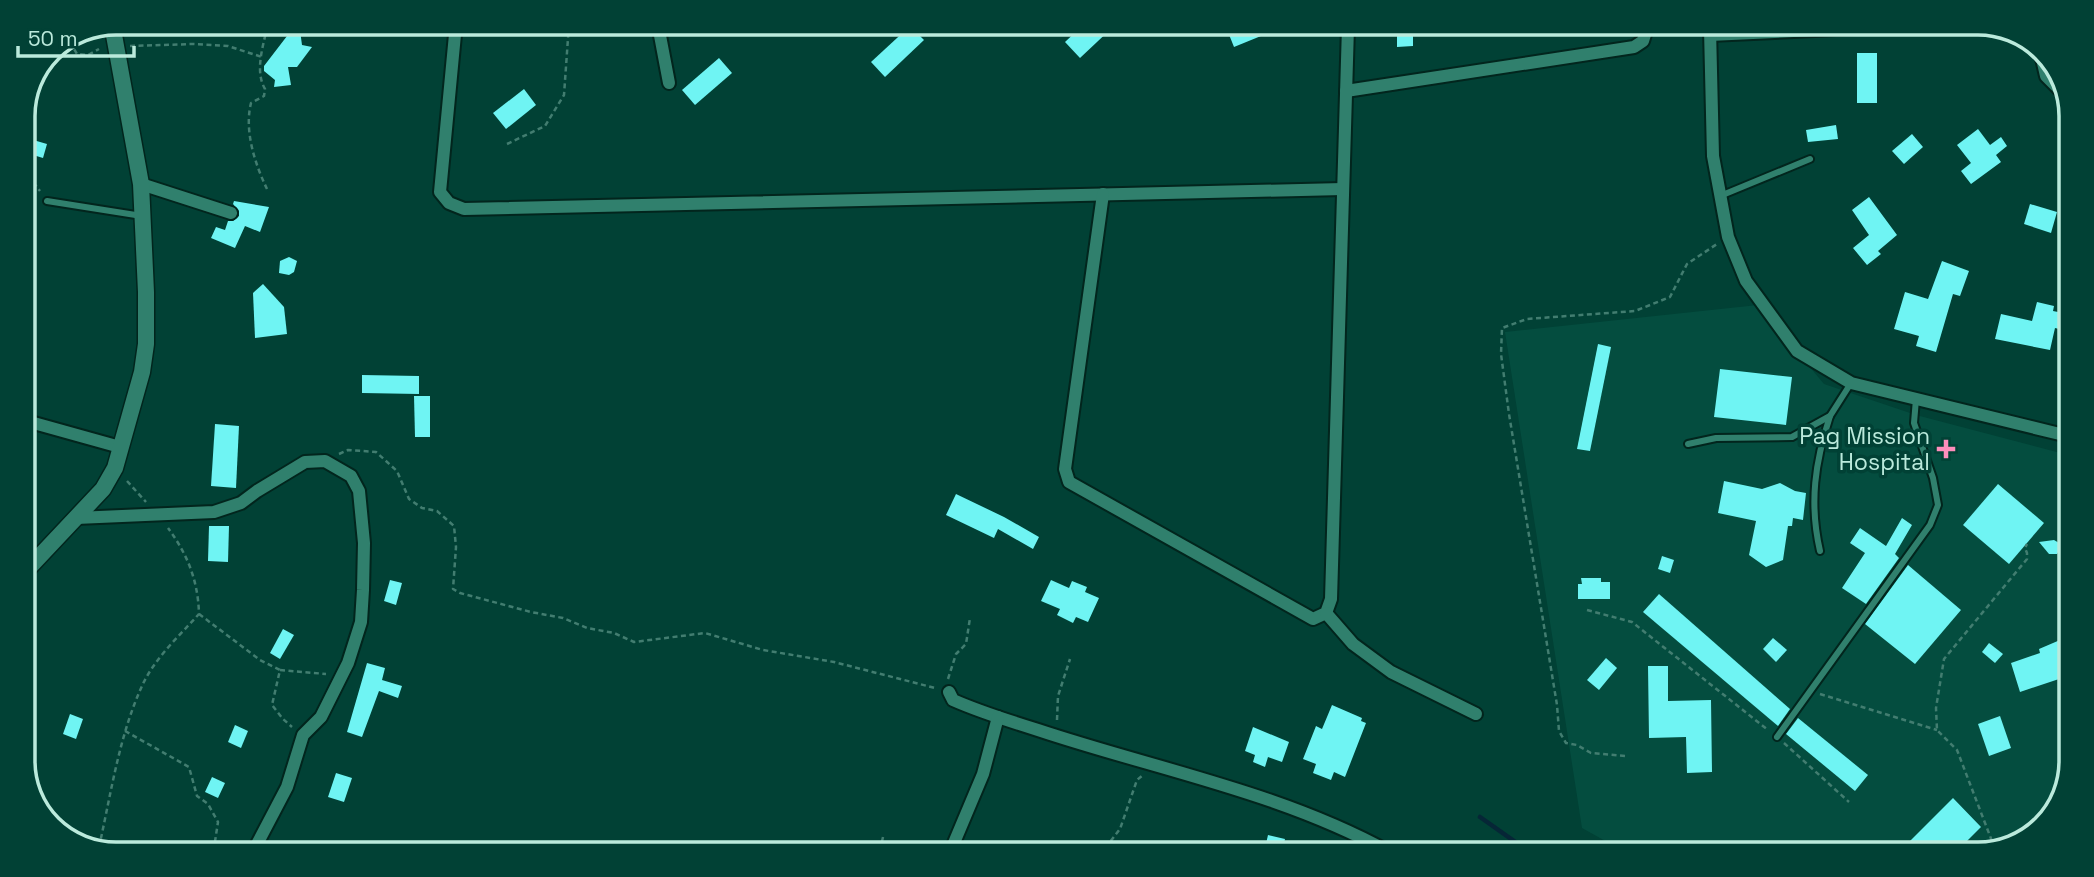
<svg xmlns="http://www.w3.org/2000/svg" width="2094" height="877" font-family="'Space Grotesk',sans-serif">
<style>
.built{fill:#044d3f}
.lines{fill:none;stroke-linecap:round;stroke-linejoin:round}
.stream{stroke:#062636;stroke-width:4.5}
.building{fill:#6ff4f3}
.service-casing{stroke:#02251d;stroke-width:10}
.minor-casing{stroke:#02251d;stroke-width:16}
.tertiary-casing{stroke:#02251d;stroke-width:19}
.path{stroke:#427d70;stroke-width:2.5;stroke-dasharray:5 3.5;stroke-linecap:butt}
.service{stroke:#30806d;stroke-width:6}
.minor{stroke:#30806d;stroke-width:12}
.tertiary{stroke:#30806d;stroke-width:16}
.poi-dot{fill:#fe8ebc;stroke:#014135;stroke-width:2.5}
.labels{text-anchor:middle;dominant-baseline:central;stroke-width:7;stroke-linejoin:round;paint-order:stroke}
.poi-label{font-size:23px;fill:#bbeadc;stroke:#014135;text-anchor:end}
.rim{fill:none;stroke:#bbeadc;stroke-width:3.5}
</style>
<rect width="100%" height="100%" fill="#014135"/>
<polygon class="built" points="1758,305 1824,384 1916,415 2068,455 2064,796 2030,838 1979,854 1627,853 1582,828 1505,332"/>
<g class="lines">
<polyline class="stream" points="1480,817 1531,853"/>
</g>
<g class="building">
<polygon points="297,23 299,23 302,45 312,47 297,67 288,67 291,85 274,87 275,80 264,71 264,66"/>
<polygon points="910,26 924,40 885,77 871,62"/>
<polygon points="1082,26 1114,26 1080,58 1065,42"/>
<polygon points="1226,27 1283,27 1234,47"/>
<polygon points="1397,27 1413,27 1413,46 1397,47"/>
<rect x="1857" y="53" width="20" height="50"/>
<polygon points="719,58 732,73 695,105 682,90"/>
<polygon points="524,89 536,105 506,129 493,113"/>
<polygon points="1836,125 1838,139 1808,142 1806,130"/>
<polygon points="1978,129 1990,145 2001,137 2007,146 1996,155 2001,162 1971,184 1961,171 1971,163 1957,145"/>
<polygon points="1912,134 1923,147 1904,164 1892,151"/>
<polygon points="23,137 47,144 43,158 23,152"/>
<polygon points="1869,197 1897,235 1878,251 1881,254 1867,265 1853,248 1869,235 1852,210"/>
<polygon points="234,201 269,207 260,232 245,226 235,248 211,238 216,227 225,230 228,221 233,221 239,216 239,211 233,204"/>
<polygon points="2030,204 2057,212 2051,233 2024,224"/>
<polygon points="289,257 297,261 294,272 289,275 279,273 280,261"/>
<polygon points="1942,261 1969,271 1960,296 1953,294 1936,352 1916,346 1919,336 1894,329 1905,292 1928,299"/>
<polygon points="263,284 284,307 287,334 255,338 253,293"/>
<polygon points="2037,302 2054,306 2053,311 2063,313 2059,329 2055,328 2050,350 1995,339 2001,314 2032,321"/>
<polygon points="1598,344 1611,347 1590,451 1577,449"/>
<polygon points="1720,369 1792,377 1786,425 1714,417"/>
<polygon points="362,375 419,376 419,394 362,393"/>
<polygon points="414,396 430,396 430,437 415,437"/>
<polygon points="215,424 239,426 236,488 211,486"/>
<polygon points="1724,481 1762,489 1780,483 1795,491 1806,493 1803,520 1793,518 1792,526 1788,526 1783,560 1766,567 1749,555 1756,521 1718,513"/>
<polygon points="1998,484 2044,523 2009,564 1963,525"/>
<polygon points="956,494 1004,517 1039,537 1033,549 998,529 994,538 946,515"/>
<polygon points="1902,518 1912,525 1895,554 1899,558 1866,604 1842,588 1865,553 1850,543 1860,528 1886,546"/>
<polygon points="209,526 229,526 228,562 208,561"/>
<polygon points="2054,540 2059,543 2060,549 2057,554 2049,554 2039,542"/>
<polygon points="1662,556 1674,560 1670,573 1658,569"/>
<polygon points="1908,565 1961,610 1915,664 1865,624"/>
<polygon points="1581,578 1601,578 1601,582 1610,582 1610,599 1578,599 1578,584 1582,584"/>
<polygon points="390,580 402,583 396,605 384,601"/>
<polygon points="1051,580 1069,588 1072,581 1087,587 1085,592 1099,598 1088,622 1076,617 1073,623 1057,615 1060,609 1041,601"/>
<polygon points="1659,594 1790,709 1778,726 1643,612"/>
<polygon points="283,629 294,635 280,659 270,653"/>
<polygon points="1773,638 1787,650 1776,662 1763,649"/>
<polygon points="2060,640 2062,648 2066,647 2065,677 2020,692 2011,663 2040,653 2039,649"/>
<polygon points="1989,643 2003,654 1995,663 1982,652"/>
<polygon points="1606,658 1617,668 1599,690 1587,680"/>
<polygon points="367,663 385,668 382,680 402,686 398,698 379,691 362,737 347,732"/>
<polygon points="1648,666 1668,666 1668,701 1711,700 1712,772 1687,773 1686,737 1649,738"/>
<polygon points="1332,705 1362,718 1361,721 1366,723 1345,777 1334,772 1331,780 1313,773 1316,764 1303,759 1316,726 1322,729"/>
<polygon points="70,714 83,719 76,739 63,734"/>
<polygon points="2000,716 2011,748 1989,756 1978,724"/>
<polygon points="1798,718 1868,775 1855,791 1786,734"/>
<polygon points="235,725 248,731 241,748 228,742"/>
<polygon points="1253,727 1289,742 1282,762 1268,757 1265,767 1253,762 1255,755 1245,751"/>
<polygon points="336,773 352,778 344,802 328,797"/>
<polygon points="212,777 225,783 218,798 205,792"/>
<polygon points="1953,798 1981,827 1963,845 1972,854 1897,854"/>
<polygon points="1268,835 1285,839 1282,851 1265,848"/>
</g>
<g class="lines">
<g class="service-casing">
<g id="service">
<polyline points="1710,38 1899,29"/>
<polyline points="1720,196 1810,159"/>
<polyline points="47,201 142,216"/>
<polyline points="1688,444 1716,438 1792,437 1830,416 1851,383"/>
<path d="M1820,551c-11,-48 -5,-89 10,-135"/>
<polyline points="1777,737 1930,525 1938,505 1933,478 1914,423 1916,399"/>
</g>
</g>
<g class="minor-casing">
<g id="minor">
<polyline points="456,24 440,192 449,203 464,209 1343,189"/>
<polyline points="658,25 669,83"/>
<polyline points="1710,29 1713,156 1728,237 1746,281 1797,351 1851,383 2068,436"/>
<polyline points="2040,50 2046,76 2066,96"/>
<polyline points="1346,91 1634,47 1643,41 1647,28"/>
<polyline points="141,184 231,213"/>
<polyline points="1103,194 1065,469 1069,482 1313,619 1326,613 1331,599 1348,27"/>
<polyline points="23,420 120,447"/>
<polyline points="76,518 214,512 241,503 257,491 305,462 325,461 351,476 359,491 364,543 363,590 361,622 348,663 321,717 303,735 287,787 255,848"/>
<polyline points="1326,613 1353,644 1391,672 1476,714"/>
<path d="M949,692l4,8c27,12 56,21 85,30 117,39 242,62 351,122"/>
<polyline points="951,850 983,774 998,717"/>
</g>
</g>
<g class="tertiary-casing">
<polyline id="tertiary" points="23,574 103,489 115,468 142,372 146,344 146,292 141,184 112,24"/>
</g>
<g class="path">
<polyline points="70,42 77,54 88,55 99,49"/>
<polyline points="130,46 193,44 228,46 262,57"/>
<polyline points="507,144 545,126 564,95 569,24"/>
<polyline points="23,169 40,191"/>
<path d="M267,189c-12,-25 -23,-58 -16,-86l13,-7 1,-7c-11,-19 -1,-45 3,-66"/>
<polyline points="339,454 348,450 376,452 397,471 409,499 422,508 437,511 454,526 456,547 453,589 460,593 531,612 563,618 587,628 614,633 634,642 705,633 763,650 834,662 935,688"/>
<polyline points="127,481 146,502"/>
<polyline points="1587,610 1632,622 1768,730"/>
<polyline points="199,614 260,660 280,670 272,705 283,719 292,727"/>
<polyline points="280,670 326,674"/>
<polyline points="948,679 956,654 966,644 970,618"/>
<polyline points="1820,694 1937,730"/>
<polyline points="1057,720 1058,696 1070,659"/>
<polyline points="125,731 189,767 197,796 208,804 218,822 214,848"/>
<polyline points="1784,743 1849,802"/>
<polyline points="1625,756 1591,753 1577,745 1566,743 1559,731 1557,705 1509,414 1501,354 1502,328 1527,319 1635,311 1670,297 1687,264 1717,244"/>
<path d="M99,847c12,-53 20,-111 43,-161 12,-27 37,-50 57,-72 -1,-33 -11,-59 -31,-86"/>
<polyline points="1095,847 1110,842 1120,829 1137,780 1143,775"/>
<polyline points="1995,849 1957,750 1937,730 1936,708 1944,659 2027,559 2027,553 2025,548 2027,544"/>
<polyline points="880,850 883,837"/>
</g>
<use href="#service" class="service"/>
<use href="#minor" class="minor"/>
<use href="#tertiary" class="tertiary"/>
</g>
<path class="poi-dot" d="M1942.5 438.5h7v7h7v7h-7v7h-7v-7h-7v-7h7z"/>
<g class="labels">
<g class="poi-label">
<text x="1930" y="436">Pag Mission<tspan x="1930" dy="26">Hospital</tspan></text>
</g>
</g>
<path d="M0 0H2094V877H0ZM116 35H1978A81 81 0 0 1 2059 116V761A81 81 0 0 1 1978 842H116A81 81 0 0 1 35 761V116A81 81 0 0 1 116 35Z" fill="#014135" fill-rule="evenodd"/>
<path class="rim" d="M116 35H1978A81 81 0 0 1 2059 116V761A81 81 0 0 1 1978 842H116A81 81 0 0 1 35 761V116A81 81 0 0 1 116 35Z"/>
<path d="M18 46v10h116v-10" fill="none" stroke="#bbeadc" stroke-width="3.5"/>
<text x="28" y="46" font-size="21" fill="#bbeadc" stroke="#014135" stroke-width="5" paint-order="stroke">50 m</text>
</svg>
